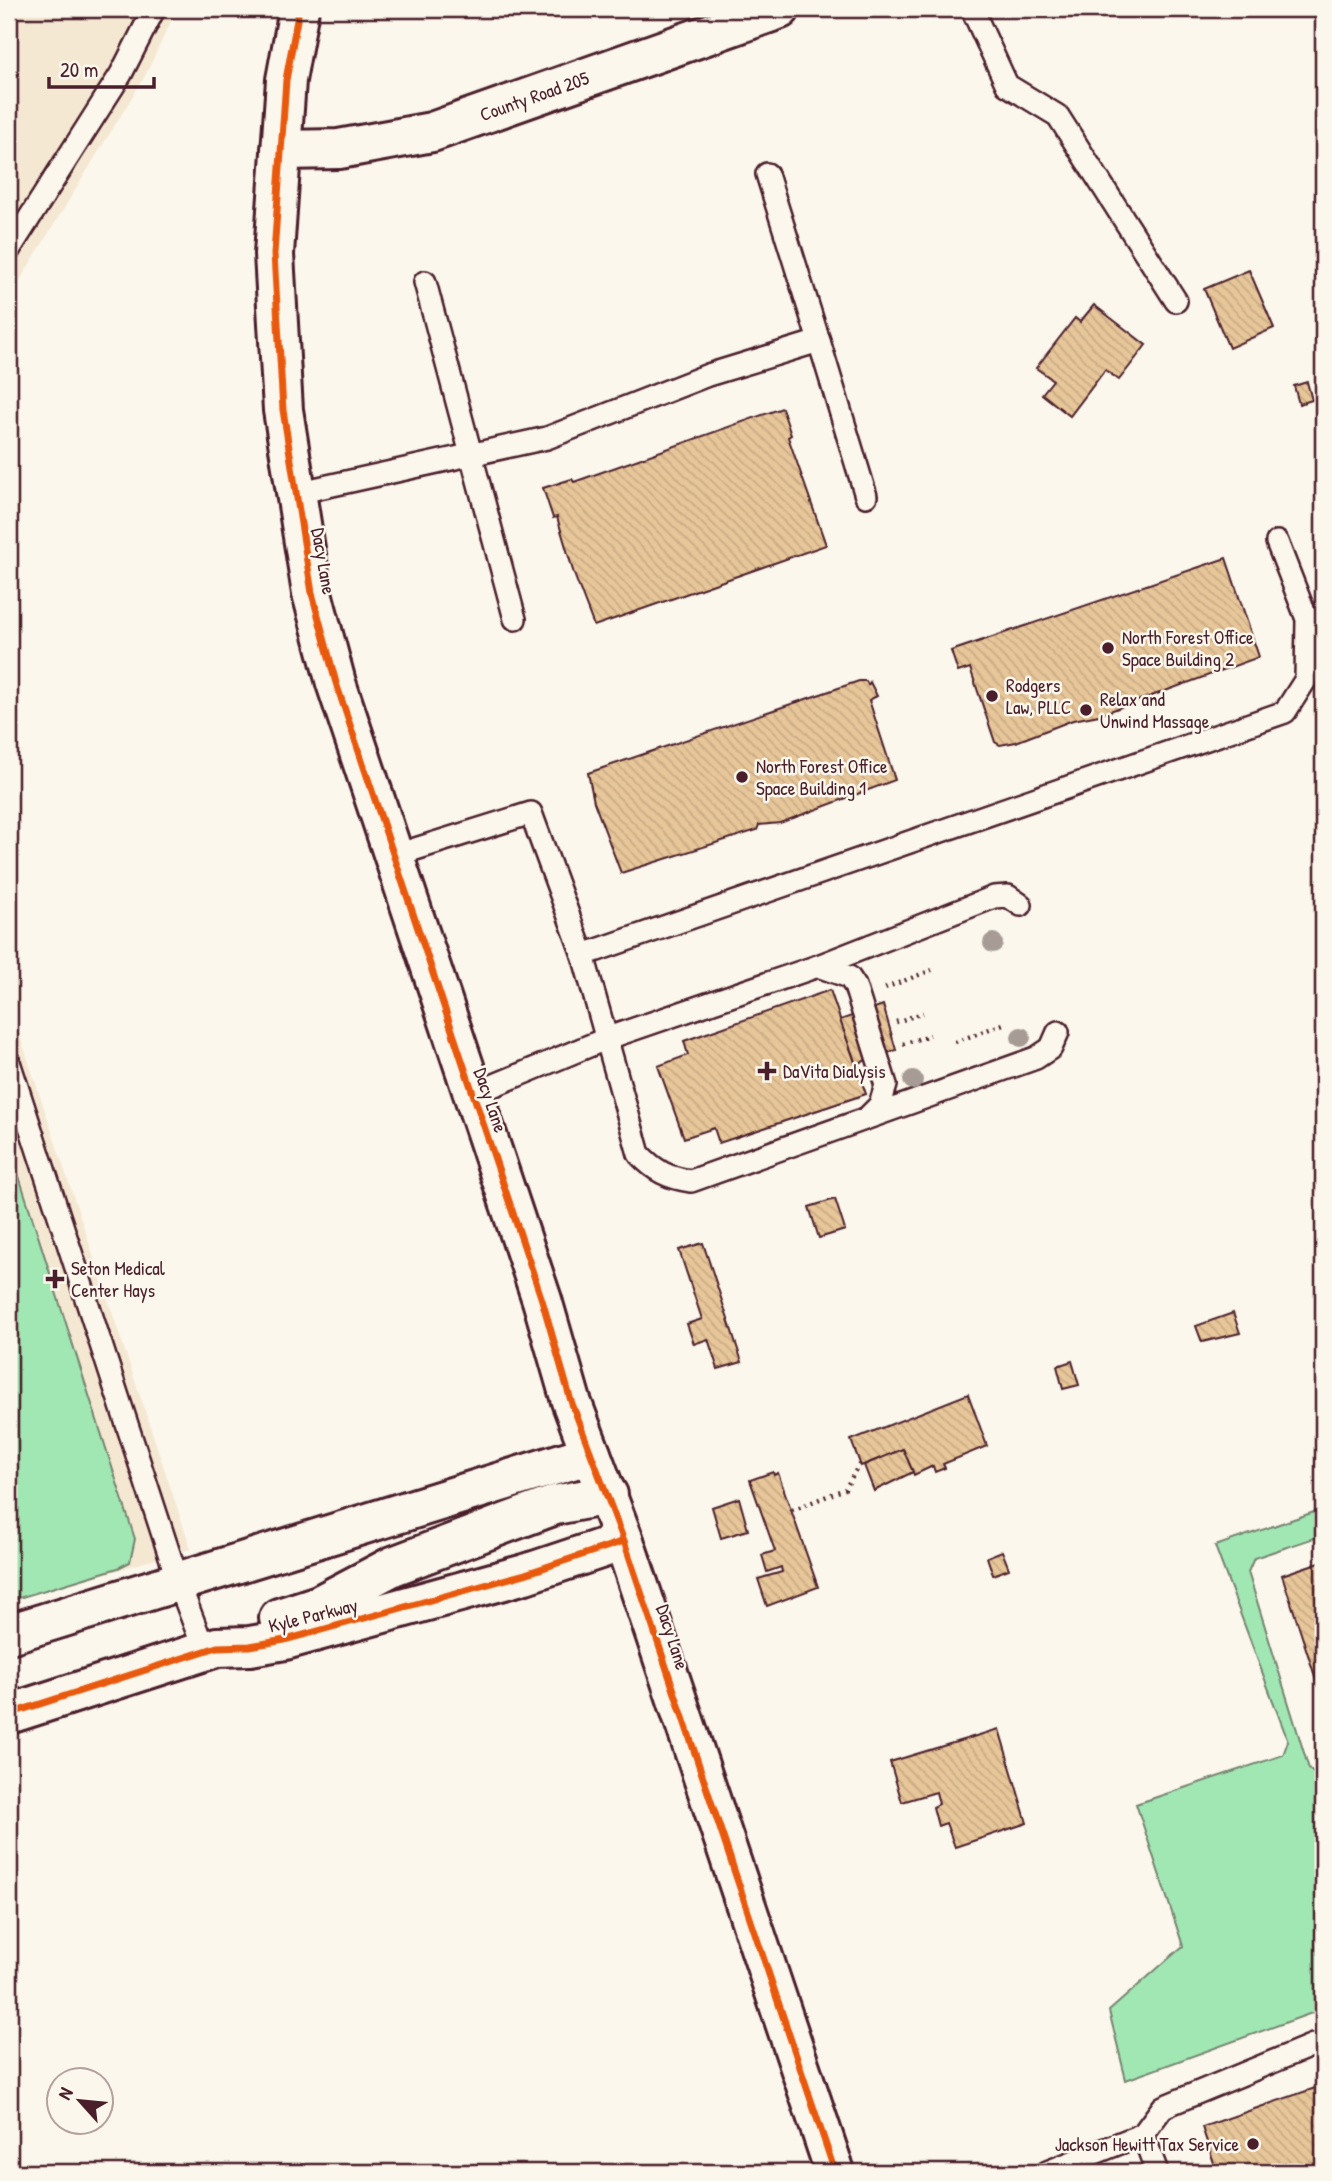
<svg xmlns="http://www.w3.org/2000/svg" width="1332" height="2181" font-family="'Patrick Hand',sans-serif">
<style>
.built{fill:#f5e8d3}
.grass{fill:#a1e7b3;stroke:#76836f;stroke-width:2}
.building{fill:url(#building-back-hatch);stroke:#4a1f2b;stroke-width:2}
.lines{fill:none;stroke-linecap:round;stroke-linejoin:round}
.service-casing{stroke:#4a1f2b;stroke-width:26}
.minor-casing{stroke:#4a1f2b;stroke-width:44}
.tertiary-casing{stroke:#4a1f2b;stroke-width:44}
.path{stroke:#4a1f2b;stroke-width:4.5;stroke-dasharray:2 5;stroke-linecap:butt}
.service{stroke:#fbf7ec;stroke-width:21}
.minor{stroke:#fbf7ec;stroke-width:38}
.tertiary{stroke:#fbf7ec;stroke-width:38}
.cycleway-casing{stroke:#fbf7ec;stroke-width:11}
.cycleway{stroke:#e8590c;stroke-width:7}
.tree{fill:#a69c95}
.poi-dot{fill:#4a1f2b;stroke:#fbf7ec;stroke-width:2.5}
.labels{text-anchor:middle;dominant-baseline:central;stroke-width:5;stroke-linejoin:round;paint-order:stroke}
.street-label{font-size:19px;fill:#4a1f2b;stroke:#fbf7ec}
.poi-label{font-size:19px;fill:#4a1f2b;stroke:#fbf7ec;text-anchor:start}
</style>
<defs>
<pattern id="building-back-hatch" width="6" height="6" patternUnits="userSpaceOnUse" patternTransform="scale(1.75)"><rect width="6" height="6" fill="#e7c699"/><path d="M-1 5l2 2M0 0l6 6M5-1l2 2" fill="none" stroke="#c8aa84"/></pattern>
</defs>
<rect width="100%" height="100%" fill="#fbf7ec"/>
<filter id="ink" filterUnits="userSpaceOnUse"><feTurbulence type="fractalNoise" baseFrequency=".0143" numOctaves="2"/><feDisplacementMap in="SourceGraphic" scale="14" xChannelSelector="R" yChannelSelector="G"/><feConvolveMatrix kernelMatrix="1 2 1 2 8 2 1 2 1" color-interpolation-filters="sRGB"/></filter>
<g filter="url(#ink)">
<g class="built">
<polygon points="9,9 177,9 145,76 9,298"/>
<polygon points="9,1003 191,1549 9,1601"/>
</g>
<g class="grass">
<polygon points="9,1145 135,1539 130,1562 118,1568 9,1601"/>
<polygon points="1323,1509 1323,1535 1254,1558 1248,1572 1309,1769 1318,1777 1323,1792 1323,2009 1126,2080 1109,2011 1183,1946 1136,1804 1283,1755 1288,1741 1215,1546"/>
</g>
<g class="building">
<polygon points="1249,270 1274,328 1229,348 1204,289"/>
<polygon points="1094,305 1146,345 1119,380 1105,370 1070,416 1042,394 1053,380 1036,368 1075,318 1080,322"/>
<polygon points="1307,382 1312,400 1299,404 1294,386"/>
<polygon points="782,408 791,435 788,437 826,545 594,626 574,574 557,517 553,518 543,488 572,479 574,482"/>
<polygon points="1226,558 1259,657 1099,715 1073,720 1016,742 1000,745 995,742 970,668 958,672 951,651"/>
<polygon points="859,681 866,681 868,685 870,682 877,696 869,700 895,780 780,823 759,825 757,830 621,873 594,802 588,773"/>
<polygon points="830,990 866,1094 719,1143 714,1128 684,1138 658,1066 688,1055 684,1041"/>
<polygon points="883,1005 896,1050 856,1064 840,1020"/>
<polygon points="835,1199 845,1230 819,1238 809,1207"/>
<polygon points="703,1243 742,1362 718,1369 708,1339 694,1344 687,1324 702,1319 679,1250"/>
<polygon points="1233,1313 1240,1333 1202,1342 1196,1326"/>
<polygon points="1072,1361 1079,1385 1063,1389 1057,1366"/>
<polygon points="968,1394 987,1446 943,1464 945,1468 935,1472 933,1466 914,1475 903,1449 861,1466 851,1440"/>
<polygon points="903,1449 913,1472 874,1491 864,1465"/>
<polygon points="773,1472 774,1475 778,1473 818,1587 767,1606 758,1579 782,1572 781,1567 767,1572 762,1555 775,1551 750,1480"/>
<polygon points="739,1498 748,1530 721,1538 712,1507"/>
<polygon points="1002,1551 1009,1569 993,1575 987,1557"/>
<polygon points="1323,1561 1323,1701 1282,1575"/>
<polygon points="999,1729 1027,1823 955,1847 946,1823 938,1826 933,1807 939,1804 936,1792 902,1802 890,1762"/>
<polygon points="1318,2087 1323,2103 1323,2172 1217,2172 1202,2127"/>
</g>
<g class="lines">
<g class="service-casing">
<g id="service">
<polyline points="972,9 1007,85 1058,116 1176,301"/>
<polyline points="9,250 121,74 154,9"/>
<polyline points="425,282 515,619"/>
<polyline points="819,341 866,496"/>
<polyline points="296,493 547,438 708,375 819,341 767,174"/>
<polyline points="393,856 531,813 583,955 1285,712 1306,679 1307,619 1277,542"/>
<path d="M583,955l56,199c16,17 29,24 52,27l345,-123 15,-10 7,-16"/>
<polyline points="818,966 849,977 855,986 886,1085 880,1105 868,1117"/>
<polyline points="9,1062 178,1581 205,1652"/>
<polyline points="473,1094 608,1038 818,966 994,897 1008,896 1021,905"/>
<polyline points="1143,2134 1157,2172"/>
<polyline points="1047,2172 1143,2134 1163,2107 1313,2045 1323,2050"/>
</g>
</g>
<g class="minor-casing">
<g id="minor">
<path id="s1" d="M281,150l58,-1 93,-17 348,-123"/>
</g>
</g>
<g class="tertiary-casing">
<g id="tertiary">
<polyline points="299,9 286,80 274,254 283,410 312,593 336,683 542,1300 571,1401 624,1541 835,2172"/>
<polyline points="279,1618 319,1605 393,1566 509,1522 555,1505 608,1495"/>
<polyline points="9,1634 591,1454"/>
<polyline points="9,1714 217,1647 250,1646 285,1640 525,1574 624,1541"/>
</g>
</g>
<g class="path">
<polyline points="885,988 932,970"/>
<polyline points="896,1022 923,1013"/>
<polyline points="955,1042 1003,1024"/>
<polyline points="903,1044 930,1035"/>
<polyline points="792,1510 845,1489 860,1463"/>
</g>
<use href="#service" class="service"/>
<use href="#minor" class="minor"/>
<use href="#tertiary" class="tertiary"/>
<g class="cycleway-casing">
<g id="cycleway">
<polyline points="299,9 286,80 274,254 283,410 312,593 336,683 542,1300 571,1401 624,1541 835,2172"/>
<polyline points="9,1714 217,1647 250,1646 285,1640 525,1574 624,1541"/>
</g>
</g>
<use href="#cycleway" class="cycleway"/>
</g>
<g class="tree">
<circle cx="993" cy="943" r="10"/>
<circle cx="1021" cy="1037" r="10"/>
<circle cx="913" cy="1080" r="10"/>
</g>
</g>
<g class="poi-dot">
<circle cx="1108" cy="648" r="7"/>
<circle cx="992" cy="696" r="7"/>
<circle cx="1086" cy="710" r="7"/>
<circle cx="742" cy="777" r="7"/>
<path d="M763.5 1060.5h7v7h7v7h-7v7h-7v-7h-7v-7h7z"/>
<path d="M51.5 1268.5h7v7h7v7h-7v7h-7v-7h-7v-7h7z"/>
<circle cx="1253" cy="2144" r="7"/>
</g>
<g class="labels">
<g class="street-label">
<text stroke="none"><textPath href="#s1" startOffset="261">County Road 205</textPath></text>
<text transform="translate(324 561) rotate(80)">Dacy Lane</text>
<text transform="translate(491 1100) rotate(71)">Dacy Lane</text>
<text transform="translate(313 1615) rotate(-14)">Kyle Parkway</text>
<text transform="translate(673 1637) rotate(72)">Dacy Lane</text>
</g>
<g class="poi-label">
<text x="1122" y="637">North Forest Office<tspan x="1122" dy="22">Space Building 2</tspan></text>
<text x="1006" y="685">Rodgers<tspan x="1006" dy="22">Law, PLLC</tspan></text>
<text x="1100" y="699">Relax and<tspan x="1100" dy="22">Unwind Massage</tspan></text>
<text x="756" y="766">North Forest Office<tspan x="756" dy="22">Space Building 1</tspan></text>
<text x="783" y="1071">DaVita Dialysis</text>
<text x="71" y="1268">Seton Medical<tspan x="71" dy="22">Center Hays</tspan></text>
<text x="1239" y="2144" text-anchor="end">Jackson Hewitt Tax Service</text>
</g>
</g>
<rect width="1332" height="2181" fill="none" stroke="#fbf7ec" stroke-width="35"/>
<rect x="18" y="18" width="1297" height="2146" fill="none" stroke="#4a1f2b" stroke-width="2.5" filter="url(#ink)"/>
<g transform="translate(80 2101) rotate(297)"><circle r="33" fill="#fbf7ec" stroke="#b4a19f" stroke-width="2"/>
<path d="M0-5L12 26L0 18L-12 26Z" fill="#4a1f2b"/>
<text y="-10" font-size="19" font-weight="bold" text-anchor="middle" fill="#4a1f2b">N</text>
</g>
<path d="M49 77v10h105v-10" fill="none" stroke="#4a1f2b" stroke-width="3.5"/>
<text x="60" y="77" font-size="21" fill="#4a1f2b" stroke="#fbf7ec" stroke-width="5" paint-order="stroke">20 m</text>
</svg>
